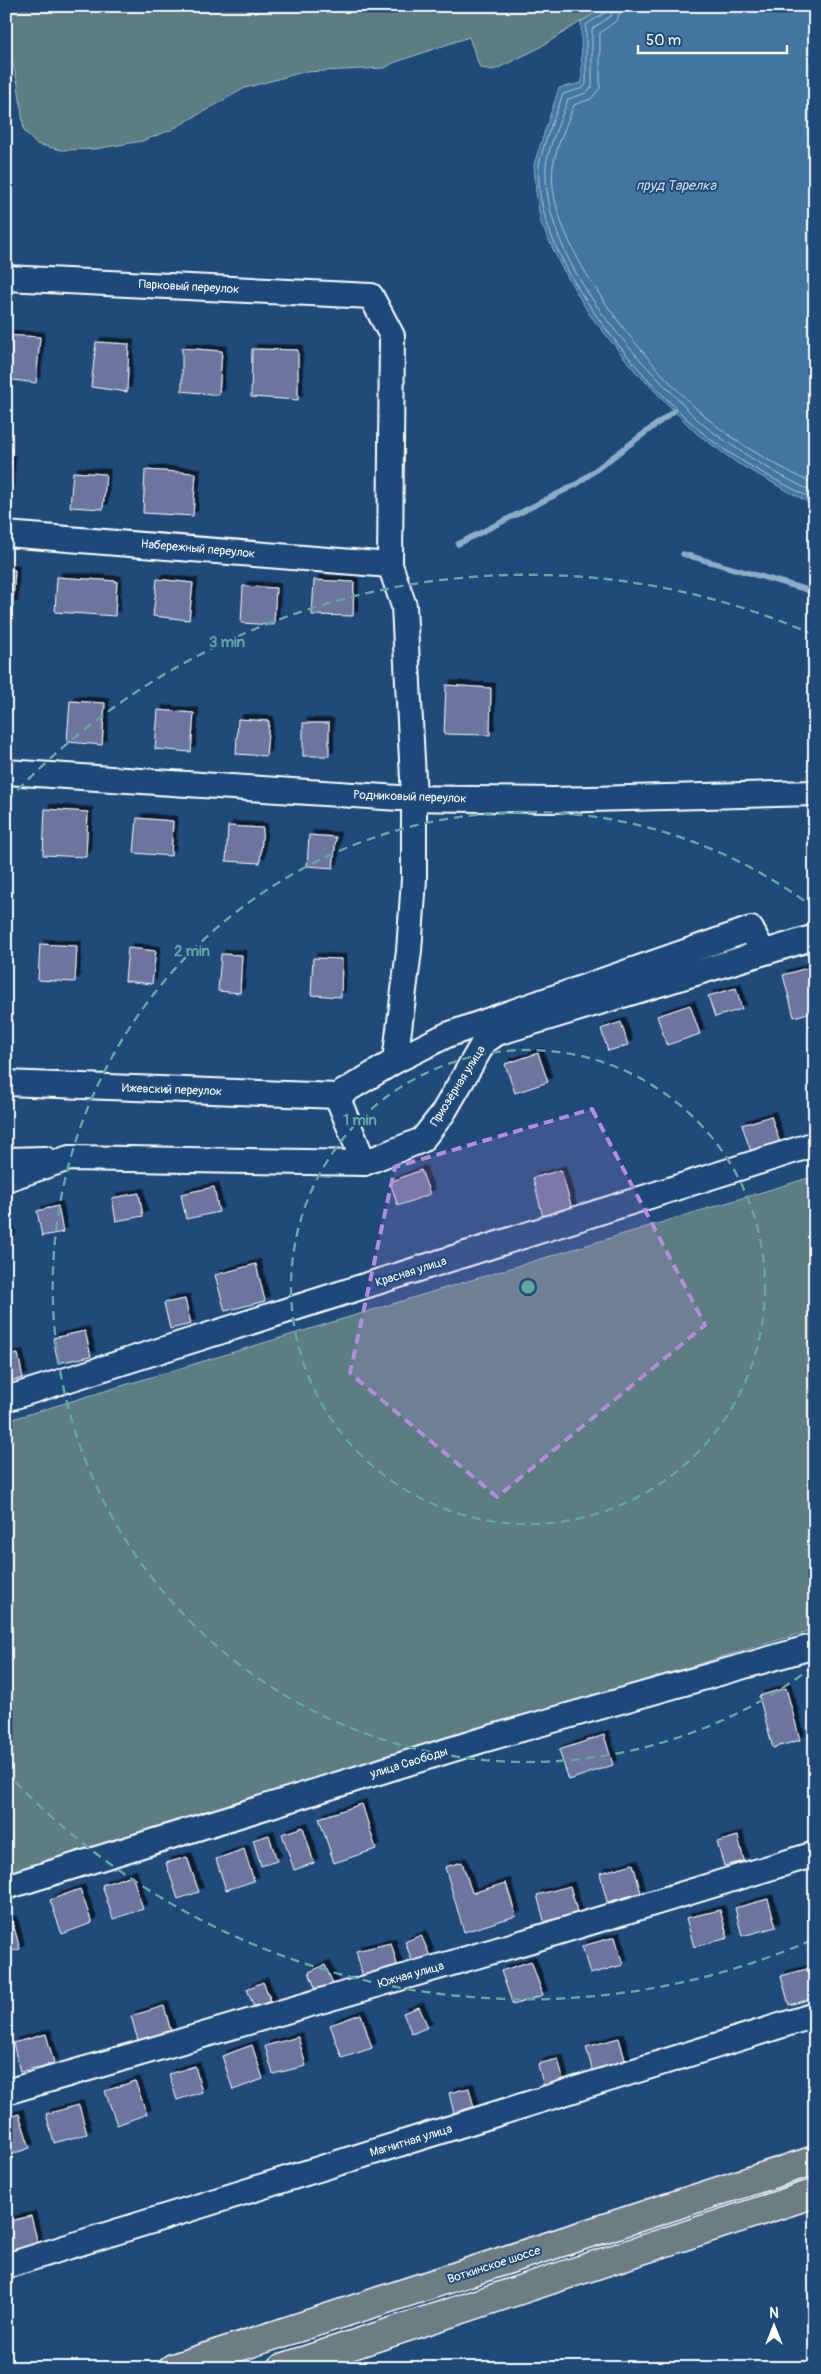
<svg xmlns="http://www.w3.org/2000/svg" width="821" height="2374" font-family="Pangolin,sans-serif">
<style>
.green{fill:#5c7d82;stroke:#aebec0}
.water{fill:#4375a0;stroke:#8eacc6}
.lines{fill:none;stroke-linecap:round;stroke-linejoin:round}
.shore{stroke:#b4c8d9;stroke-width:1}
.stream{stroke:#8eacc6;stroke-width:5.5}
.building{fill:#6c759d;stroke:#fff;filter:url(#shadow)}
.minor-casing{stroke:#fff;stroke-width:28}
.primary-casing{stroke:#fff;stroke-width:31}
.minor{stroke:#1f4a7a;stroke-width:24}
.primary{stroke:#6c7e84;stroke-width:28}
.marked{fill:#b68bdc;fill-opacity:0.2;stroke:#b68bdc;stroke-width:4;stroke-dasharray:10 6;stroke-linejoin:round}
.ring{fill:none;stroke:#63a6a1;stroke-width:2.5;stroke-dasharray:9 6}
.labels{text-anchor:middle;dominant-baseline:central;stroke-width:4;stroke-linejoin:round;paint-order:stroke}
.street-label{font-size:12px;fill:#fff;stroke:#1f4a7a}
.water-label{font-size:14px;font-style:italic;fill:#d0dce7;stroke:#1f4a7a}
.centre{fill:#63a6a1;stroke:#1f4a7a;stroke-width:2.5}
.ring-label{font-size:15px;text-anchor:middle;font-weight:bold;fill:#63a6a1;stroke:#1f4a7a;stroke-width:4;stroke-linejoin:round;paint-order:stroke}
</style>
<defs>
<filter id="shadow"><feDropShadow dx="4.5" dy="-4.5" stdDeviation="0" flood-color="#0009"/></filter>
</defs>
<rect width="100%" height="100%" fill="#1f4a7a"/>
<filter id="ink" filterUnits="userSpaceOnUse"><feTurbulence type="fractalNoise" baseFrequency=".02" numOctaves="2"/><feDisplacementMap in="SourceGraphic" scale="10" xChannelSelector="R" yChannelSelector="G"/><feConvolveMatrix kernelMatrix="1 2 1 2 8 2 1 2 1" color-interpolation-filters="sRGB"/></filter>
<g filter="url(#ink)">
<g class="green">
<polygon points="6,6 606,6 537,49 494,70 480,68 469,37 393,63 385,68 303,72 245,88 171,130 142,141 95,149 62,150 36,144 24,131 18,84 6,38"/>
<polygon points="815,1176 815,1629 6,1873 6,1421"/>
</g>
<polygon class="water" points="606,6 815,6 815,506 737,463 696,433 635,371 589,314 560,264 541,223 536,192 534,164 559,88 582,83 581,22"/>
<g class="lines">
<g class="shore">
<path d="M608,6l-2,6 -20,13v59l-3,4 -20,6c-6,17 -22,55 -24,72 -7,90 96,206 159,263 34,30 77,51 117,71"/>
<path d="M614,6l-3,10 -19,13v58l-6,6 -18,6c-5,15 -22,54 -22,68 -3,84 68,168 124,224 11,11 22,25 35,35 34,26 71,48 110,67"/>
<path d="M622,6l-5,14 -17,13v55l-9,11 -17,6c-7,18 -18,43 -21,61 -10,78 99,205 155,253 32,27 70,47 107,66"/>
</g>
<g class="stream">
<polyline points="458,544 577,484 674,411"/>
<polyline points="683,554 815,592"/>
</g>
</g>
<g class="building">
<polygon points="6,335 40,337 36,383 6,379"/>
<polygon points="96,342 129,344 127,392 91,387"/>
<polygon points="182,348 222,351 219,395 182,391"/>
<polygon points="252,349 298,350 298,400 251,397"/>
<polygon points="6,460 11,460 8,503 6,503"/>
<polygon points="145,470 196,473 193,516 143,513"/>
<polygon points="73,472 106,474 103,509 70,507"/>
<polygon points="6,569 15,570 13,606 6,605"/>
<polygon points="57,577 117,581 115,616 55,612"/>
<polygon points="157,579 193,583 189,620 153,616"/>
<polygon points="314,580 354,582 353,616 312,615"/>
<polygon points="243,586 276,588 274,625 241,623"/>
<polygon points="446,685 491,688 490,735 444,734"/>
<polygon points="70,701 105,703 102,745 67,742"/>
<polygon points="158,710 194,713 191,752 155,749"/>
<polygon points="238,719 269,721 266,756 236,754"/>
<rect x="303" y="723" width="26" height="33"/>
<polygon points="45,809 88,812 86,857 43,855"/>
<polygon points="137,818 173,821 171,856 134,853"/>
<polygon points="228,826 263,828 260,863 226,861"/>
<polygon points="309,835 336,837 333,868 307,866"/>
<polygon points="40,944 77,946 75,982 38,980"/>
<polygon points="128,948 156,951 152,984 125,981"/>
<polygon points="221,954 242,955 240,993 218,991"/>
<polygon points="313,958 342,959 341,997 311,995"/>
<polygon points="807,968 815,998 815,1011 794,1017 783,975"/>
<polygon points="736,988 742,1009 715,1017 708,996"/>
<polygon points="690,1005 700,1034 667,1045 657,1016"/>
<polygon points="621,1022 628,1045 608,1051 601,1029"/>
<polygon points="538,1053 548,1082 515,1093 505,1064"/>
<polygon points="771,1116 782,1149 753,1158 742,1125"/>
<polygon points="421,1170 430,1194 398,1206 390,1182"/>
<polygon points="561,1170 572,1209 543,1217 533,1178"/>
<polygon points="214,1187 219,1212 186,1219 181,1194"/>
<polygon points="139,1193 143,1216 116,1221 112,1198"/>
<polygon points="58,1206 63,1232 42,1236 37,1211"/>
<polygon points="6,1217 11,1238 6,1239"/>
<polygon points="256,1264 265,1301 225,1311 215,1275"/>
<polygon points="185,1299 191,1324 170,1329 164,1303"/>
<polygon points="85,1331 91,1356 58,1363 53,1338"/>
<polygon points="18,1354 23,1378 6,1382 6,1356"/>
<polygon points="786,1688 800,1740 773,1748 759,1696"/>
<polygon points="604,1735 613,1765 569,1780 559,1750"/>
<polygon points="362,1804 376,1849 334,1863 319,1818"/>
<polygon points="303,1827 314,1863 294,1870 282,1834"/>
<polygon points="269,1835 277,1861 261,1866 253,1840"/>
<polygon points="738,1836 744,1861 724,1866 717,1842"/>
<polygon points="244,1849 254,1881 226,1890 216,1859"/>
<polygon points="187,1857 199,1892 178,1899 166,1863"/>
<polygon points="462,1862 472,1893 506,1883 516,1916 464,1932 445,1867"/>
<polygon points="633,1864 641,1893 607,1902 600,1873"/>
<polygon points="132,1875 143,1909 113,1919 102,1885"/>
<polygon points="570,1886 578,1915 545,1924 537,1895"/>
<polygon points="80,1889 92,1923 62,1934 50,1900"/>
<polygon points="768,1899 776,1927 742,1936 735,1908"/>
<polygon points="720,1910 728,1938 694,1947 686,1918"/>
<polygon points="12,1920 20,1949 6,1953 6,1922"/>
<polygon points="421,1935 430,1956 413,1963 405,1942"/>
<polygon points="615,1937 623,1965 590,1974 582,1946"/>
<polygon points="391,1943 398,1968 363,1977 356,1951"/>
<polygon points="531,1961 543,1995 513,2005 501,1971"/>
<polygon points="325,1965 334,1986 317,1993 309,1972"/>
<polygon points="814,1967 815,1998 789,2005 781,1976"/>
<polygon points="263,1982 272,2003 255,2010 247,1989"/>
<polygon points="164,2006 172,2035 139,2044 131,2016"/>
<polygon points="419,2007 428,2027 412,2034 403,2013"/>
<polygon points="361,2014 372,2048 342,2058 330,2025"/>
<polygon points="46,2034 54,2063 20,2072 13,2043"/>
<polygon points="298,2037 306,2066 273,2074 265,2046"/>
<polygon points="619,2038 627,2067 594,2076 586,2047"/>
<polygon points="252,2045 263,2079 233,2090 222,2056"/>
<polygon points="558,2059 564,2083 544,2088 538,2064"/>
<polygon points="195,2066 202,2092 177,2100 169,2074"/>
<polygon points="135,2081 147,2114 117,2125 105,2091"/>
<polygon points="469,2088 475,2112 455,2118 449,2093"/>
<polygon points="79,2105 87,2134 54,2143 46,2114"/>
<polygon points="19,2114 30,2148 6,2156 6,2118"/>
<polygon points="31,2216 38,2244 6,2253 6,2222"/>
</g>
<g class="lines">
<g class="minor-casing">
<g id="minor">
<polyline points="6,278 371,296 392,336 390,565 404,606 414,798 414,879 409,951 395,1061 337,1096"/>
<polyline points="6,534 390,565"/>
<polyline points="6,772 399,798 553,800 815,793"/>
<polyline points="395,1061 447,1035 751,929 763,952"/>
<polyline points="6,1083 337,1096"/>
<polyline points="337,1096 364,1163"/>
<polyline points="6,1160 45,1159"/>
<polyline points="6,1179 69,1158 364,1163 422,1140 443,1113 484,1042 497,1033 815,937"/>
<polyline points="6,1399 815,1144"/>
<polyline points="6,1887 479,1741 815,1646"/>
<polyline points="6,2092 535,1939 815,1854"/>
<polyline points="6,2266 815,2015"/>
</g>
</g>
<g class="primary-casing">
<g id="primary">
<polyline points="173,2368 815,2160"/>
<polyline points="282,2368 815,2193"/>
</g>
</g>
<use href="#minor" class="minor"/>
<use href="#primary" class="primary"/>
</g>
</g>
<path class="marked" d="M592,1109l113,216 -208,172 -147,-124 45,-206z"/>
<g class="ring">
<circle cx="528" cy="1287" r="237"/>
<path d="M814 1666A475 475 0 1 1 814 908"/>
<path d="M812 1940A712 712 0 0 1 7 1773M7 801A712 712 0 0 1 812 634"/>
</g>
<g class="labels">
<g class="street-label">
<text transform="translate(189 287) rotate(3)">Парковый переулок</text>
<text transform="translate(198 549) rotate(5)">Набережный переулок</text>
<text transform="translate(410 797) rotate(2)">Родниковый переулок</text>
<text transform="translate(458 1086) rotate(-58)">Приозёрная улица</text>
<text transform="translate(172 1090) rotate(2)">Ижевский переулок</text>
<text transform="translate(411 1272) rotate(-18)">Красная улица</text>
<text transform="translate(409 1763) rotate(-17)">улица Свободы</text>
<text transform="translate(411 1975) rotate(-16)">Южная улица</text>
<text transform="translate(411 2141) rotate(-17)">Магнитная улица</text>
<text transform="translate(494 2265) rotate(-18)">Воткинское шоссе</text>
</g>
<g class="water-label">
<text x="676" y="185">пруд Тарелка</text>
</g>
</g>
<circle cx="528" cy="1287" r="8" class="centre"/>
<g class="ring-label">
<text x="227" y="647">3 min</text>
<text x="192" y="956">2 min</text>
<text x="360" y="1125">1 min</text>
</g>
<rect width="821" height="2374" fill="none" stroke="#1f4a7a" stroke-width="25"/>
<rect x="12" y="12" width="796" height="2349" fill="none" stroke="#fff" stroke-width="2" filter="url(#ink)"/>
<g transform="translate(774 2326)" stroke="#1f4a7a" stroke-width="4" paint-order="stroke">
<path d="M0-4L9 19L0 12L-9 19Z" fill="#ffffff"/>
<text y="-8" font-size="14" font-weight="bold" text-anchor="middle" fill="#ffffff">N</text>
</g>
<path d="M638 45v8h149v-8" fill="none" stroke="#ffffff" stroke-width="2.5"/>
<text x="646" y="45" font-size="15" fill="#ffffff" stroke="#1f4a7a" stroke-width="4" paint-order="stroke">50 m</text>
</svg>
